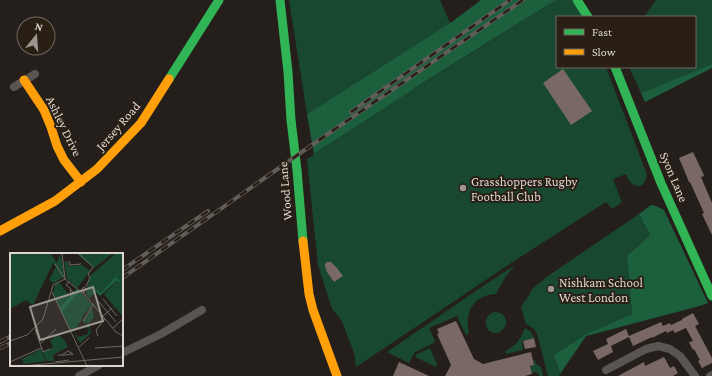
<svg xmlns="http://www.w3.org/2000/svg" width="712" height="376" font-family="'Crimson Pro',serif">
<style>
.green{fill:#184930}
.forest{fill:#1b5f3d}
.building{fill:#7a6864}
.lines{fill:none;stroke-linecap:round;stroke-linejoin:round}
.street{stroke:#5a5551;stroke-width:8}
.fast{stroke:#30b455;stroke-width:9}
.slow{stroke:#ff9f0a;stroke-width:9}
.rail-casing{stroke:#615d59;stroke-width:4}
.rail{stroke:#291f15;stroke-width:2.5;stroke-dasharray:8;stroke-linecap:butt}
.poi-dot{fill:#9c9690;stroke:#291f15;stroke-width:1.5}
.labels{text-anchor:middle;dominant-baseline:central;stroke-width:4;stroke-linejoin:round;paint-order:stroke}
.street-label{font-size:13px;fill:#ddd6d0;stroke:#291f15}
.poi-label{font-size:13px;fill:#ddd6d0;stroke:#291f15;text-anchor:start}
.inset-road{fill:none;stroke:#6e6863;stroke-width:1}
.view{fill:#9c9690;fill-opacity:0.15;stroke:#9c9690;stroke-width:2}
.inset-edge{fill:none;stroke:#ddd6d0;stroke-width:2}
</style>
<rect width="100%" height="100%" fill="#241f1a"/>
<g class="green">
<polygon points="289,0 440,0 450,23 307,114"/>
<path d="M556,0h16l11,17h-26v50h49l40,105c1,6 0,10 -5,14 -9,1 -12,-5 -15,-12l-13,5 8,21v3l-9,6 -6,-7 -95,61 -155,104 -2,-14 -11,-29 -3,-6 -8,-9 -14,-44 -11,-106 92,-61z"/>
<polygon points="656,0 712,0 712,64 641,93 629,67 695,67 695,17 644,17"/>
<polygon points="639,214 650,235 627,256 632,314 586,334 554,355 560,376 548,376 537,334 534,329 525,323 524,316 521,309 524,301 526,301 532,289 548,276"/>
<path d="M515,265l-9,11 -10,18c-22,1 -32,18 -27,39l-3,2 -9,-19 -28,12 6,13 -1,2 -19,9 -6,11 -22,-11 99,-68z"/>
<path d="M494,312c7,0 13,4 12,12 -1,3 -3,6 -6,8 -12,6 -22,-14 -6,-20z"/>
<path d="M525,328l6,4 3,6 -12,3 1,9 -17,4 -1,-3c12,-6 15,-11 20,-23z"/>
<polygon points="430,348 437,364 436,367 415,357 417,354"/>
<polygon points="535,360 536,364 541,367 543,376 539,376 539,374 536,372 532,373 530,366 534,365 533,361"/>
</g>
<g class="forest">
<polygon points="481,0 556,0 429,79 314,154 307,114 453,21"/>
<polygon points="712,64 712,68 645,102 641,93"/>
<polygon points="651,205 656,206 664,210 708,303 696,307 586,336 560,374 554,355 586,334 632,314 627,256 650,235 639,214"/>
</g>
<g class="building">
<polygon points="563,69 592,111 571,125 543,83"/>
<polygon points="693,152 703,173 704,176 701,177 712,203 712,235 702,214 704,213 690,182 689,182 679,158"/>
<polygon points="327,262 331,262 337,268 343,276 334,282 327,272 325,266 325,264"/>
<polygon points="693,313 699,324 695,326 712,358 712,363 702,368 698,361 700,360 694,349 693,350 689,342 693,341 686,328 675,333 673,330 667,333 666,331 652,338 652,337 633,346 629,337 611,346 613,352 598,360 593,351 608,344 606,339 626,329 629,336 661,322 663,326 670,323 671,325 682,320 682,319"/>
<polygon points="456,321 474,359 483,364 531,352 534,365 530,366 532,374 525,376 445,376 451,365 437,334 439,333 437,329"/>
<polygon points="534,338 536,347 525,349 523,341"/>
<polygon points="664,357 670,368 674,366 678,373 673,376 618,376 644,362 645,366"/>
<polygon points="399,362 429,376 393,376"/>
</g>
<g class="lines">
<g class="street">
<polyline points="14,87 35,74"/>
<polyline points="122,353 161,334 202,310"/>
<polyline points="606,370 646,349 658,346 670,349 680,356 695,376"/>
<polyline points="79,376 99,365"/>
<polyline points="710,376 712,375"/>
</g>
<g class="fast">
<polyline points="280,0 288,72 291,120 297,170 303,241"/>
<polyline points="577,0 588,17"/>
<polyline points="615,67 661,183 712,296"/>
<polyline points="169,79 219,0"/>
</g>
<g class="slow">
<polyline points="24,80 44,110 51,127 57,146 64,160 81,182"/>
<polyline points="0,231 55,201 97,169 141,123 169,79"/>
<polyline points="303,241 309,294 313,310 337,376"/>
</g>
<g class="rail-casing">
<g id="rail">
<polyline points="351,112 510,0"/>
<polyline points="122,270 208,211"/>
<polyline points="122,278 309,147 523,0"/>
<polyline points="0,342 11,336"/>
<polyline points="0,348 11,343"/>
</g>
</g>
<use href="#rail" class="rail"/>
</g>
<g class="poi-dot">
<circle cx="463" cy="188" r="4"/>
<circle cx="551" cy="289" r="4"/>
</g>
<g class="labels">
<g class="street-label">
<text transform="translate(64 126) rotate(64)">Ashley Drive</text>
<text transform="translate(118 126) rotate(-49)">Jersey Road</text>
<text transform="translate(674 177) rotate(67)">Syon Lane</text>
<text transform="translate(285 191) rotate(-95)">Wood Lane</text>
</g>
<g class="poi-label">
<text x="471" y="181">Grasshoppers Rugby<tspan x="471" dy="15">Football Club</tspan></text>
<text x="559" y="282">Nishkam School<tspan x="559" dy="15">West London</tspan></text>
</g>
</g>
<g transform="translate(10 253)">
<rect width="113" height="113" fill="#241f1a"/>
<path d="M0,0h40l7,10 3,-10 5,23 -11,7 -5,-3 7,-13 -3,-4 -20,42 -7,-5 -16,9zM66,0h37l-19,15zM106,0h7v17l-22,23 -3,-2 -9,7 -3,-4 4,-18zM58,8l1,5 13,-1 8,6 -13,17 -10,-9 -3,-17zM113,18v46l-8,-10 -3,2 2,-3 -10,-12 12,-13 6,3 -6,-7zM49,29l11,15 -10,11 -7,-14 2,-10zM70,38l12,14 -9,11 -3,7 -3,1 1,3 -7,3 -10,-18zM82,55l2,9 -5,6 2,10 -11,10 -7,-11 5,5 10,-3 1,-6 -5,-1 4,-3 -1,-2 -3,2v-4zM48,81l7,7 -12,6 -3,-6zM55,88l3,6 -15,8 1,6h-7l-4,-9zM31,96l5,12 -22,3 -2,-5z" fill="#184930"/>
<path d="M113,17l-7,7 7,7 -7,-3 -16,15 -4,-4 -7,6 9,-8 3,3 15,-17zM66,36l4,2 -18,21 -2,-4z" fill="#1b5f3d"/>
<path class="inset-road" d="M52,0l3,26 20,16 31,37 7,4M68,0l15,14 -5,7 2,3 -4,10M59,8l1,4 11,-1M59,29l-3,3 4,3 1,6 2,-2 -2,-2M42,39l35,74M73,40l2,-2v-3l-1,-1 -2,2 2,3M93,46l14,17M88,48l18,21M93,63l9,-8M73,68l10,-16M103,75l10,-9M25,76l8,23 7,-3M88,83l-2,-6 9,-11M0,88l17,-6 16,-16 10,-34 12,-6 -10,-15M30,91l16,-15M69,94l10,-9M85,95l28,-2M48,102h7l7,-1h1l-5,-3 -6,4M0,109l31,-14M45,109l14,-2M12,113l101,-9"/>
<path class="view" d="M83,34l10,34 -63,19 -10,-33z"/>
<rect width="113" height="113" class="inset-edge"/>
</g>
<rect x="556" y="16" width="140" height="52" fill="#291f15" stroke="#716860"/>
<rect x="564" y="29" width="20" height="6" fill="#30b455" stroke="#716860"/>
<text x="592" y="36" font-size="12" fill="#ddd6d0">Fast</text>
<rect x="564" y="49" width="20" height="6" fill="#ff9f0a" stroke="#716860"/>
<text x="592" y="56" font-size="12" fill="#ddd6d0">Slow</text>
<g transform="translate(36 36) rotate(17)"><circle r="19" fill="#291f15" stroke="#716860"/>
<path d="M0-3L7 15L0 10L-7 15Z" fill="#9c9690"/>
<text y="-6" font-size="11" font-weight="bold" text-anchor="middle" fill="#ddd6d0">N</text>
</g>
</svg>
